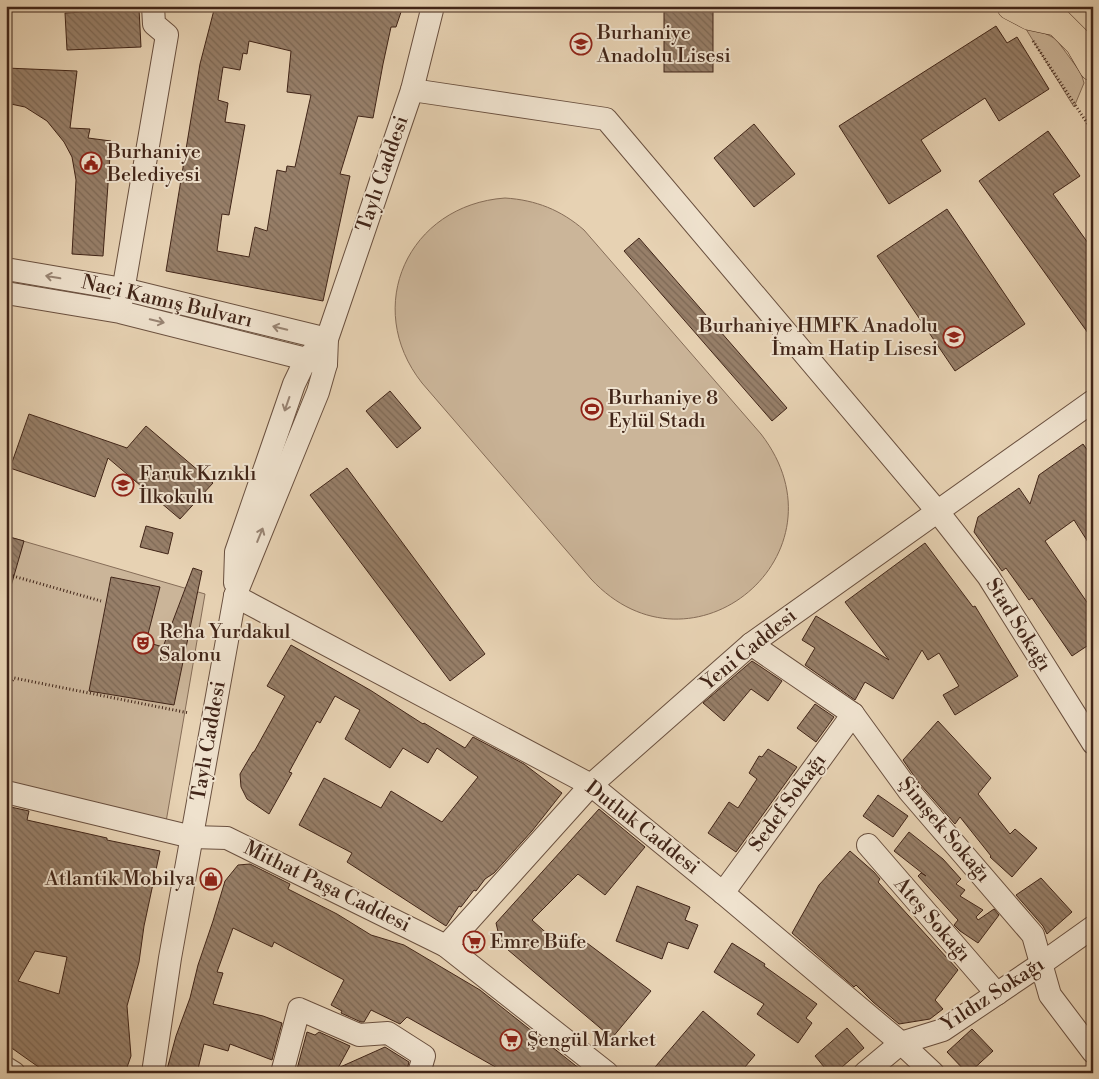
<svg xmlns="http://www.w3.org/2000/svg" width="1099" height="1079" font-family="'Libre Bodoni',serif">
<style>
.green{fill:#cbb599;stroke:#866d58}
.building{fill:url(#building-back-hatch);stroke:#412518;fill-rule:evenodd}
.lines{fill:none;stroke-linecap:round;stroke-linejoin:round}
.minor-casing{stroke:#6a503f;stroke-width:24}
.major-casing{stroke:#412518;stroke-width:29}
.path{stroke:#412518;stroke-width:3;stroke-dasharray:1 2.5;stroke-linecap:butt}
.minor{stroke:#efe2ce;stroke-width:22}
.major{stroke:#e7d2b3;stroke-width:28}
.oneway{stroke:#988473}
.labels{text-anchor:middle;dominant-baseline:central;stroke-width:4;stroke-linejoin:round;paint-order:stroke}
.poi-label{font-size:20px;fill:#412518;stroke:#efe2ce;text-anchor:start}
.street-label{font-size:20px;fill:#412518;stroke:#efe2ce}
</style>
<defs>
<pattern id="building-back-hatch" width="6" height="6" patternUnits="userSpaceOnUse" patternTransform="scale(1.25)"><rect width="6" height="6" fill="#977f69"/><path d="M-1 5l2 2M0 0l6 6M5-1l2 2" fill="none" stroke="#7d6855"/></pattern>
</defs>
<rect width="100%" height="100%" fill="#e7d2b3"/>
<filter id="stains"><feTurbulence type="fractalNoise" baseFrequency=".004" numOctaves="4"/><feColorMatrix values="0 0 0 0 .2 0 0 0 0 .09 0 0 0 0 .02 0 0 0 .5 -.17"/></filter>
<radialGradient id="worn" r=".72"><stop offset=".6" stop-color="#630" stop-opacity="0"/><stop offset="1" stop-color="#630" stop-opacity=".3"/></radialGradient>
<g class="green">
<polygon points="1021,21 1056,39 1081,73 1084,83 1074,107"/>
<path d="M505,198c31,2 56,12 79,32l177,204c92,119 -69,254 -170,145l-169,-196c-60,-76 -14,-178 83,-185z"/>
<polygon points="6,536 205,594 166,822 6,782"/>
</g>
<g class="building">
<path d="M215,6h115l16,3 14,-3h43l-7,21h-5l-8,37 -10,54 -15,-2 -18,58 10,2 -27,125 -157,-30 34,-207zM249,41l42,10 -4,41 24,3 -16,72 -8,-1 -1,6 -9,-2 -10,61 -12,-4 -6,30 -32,-6 5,-37 7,1 16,-90 -20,-3 3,-19 -10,-3 5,-33 17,3 3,-17 4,1z"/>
<rect x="664" y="6" width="49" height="66"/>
<polygon points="139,9 141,47 67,50 65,13"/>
<polygon points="996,26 1007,43 1017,37 1049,89 999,121 985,98 921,140 941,171 889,204 839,126"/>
<polygon points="6,68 77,71 70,128 90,129 88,138 111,141 103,256 72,254 76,180 72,157 64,142 47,121 25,107 6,103"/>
<polygon points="754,124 795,174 754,207 714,158"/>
<polygon points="1048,131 1080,176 1053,194 1093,250 1093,340 979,181"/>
<polygon points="947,209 1025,324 955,371 877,256"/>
<polygon points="639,238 787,408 772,421 624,251"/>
<polygon points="390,391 421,428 397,448 366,411"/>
<polygon points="29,414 127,448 146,426 213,483 180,519 108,458 95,497 10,468"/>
<polygon points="1083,444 1093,458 1093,550 1074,520 1045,541 1093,611 1093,642 1072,656 1032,598 1029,600 1006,568 1002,571 974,532 978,517 1019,488 1030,504 1039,475"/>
<polygon points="347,468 485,654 450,681 310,495"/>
<polygon points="146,526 173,533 168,554 140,547"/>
<polygon points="6,536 24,541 11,586 6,586"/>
<polygon points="925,543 973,607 975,606 1018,676 955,715 943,695 959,686 939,653 928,660 922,650 893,699 865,682 855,700 805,665 815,648 802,640 816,616 889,660 845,602"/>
<polygon points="193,568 202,571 174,705 89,691 111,577 160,587 146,642 163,647"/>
<polygon points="291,645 370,690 423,724 424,723 465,748 473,737 524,764 562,793 532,831 494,873 485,879 476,891 474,890 461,907 459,906 446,926 347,862 352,853 299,825 324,778 381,808 391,791 442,822 478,777 437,748 428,763 403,748 390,768 345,739 360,710 335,696 320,723 317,721 289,772 292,773 269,814 247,799 241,787 240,774 253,752 254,752 285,696 267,686"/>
<polygon points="752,661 782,681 768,701 751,689 724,721 703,703"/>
<polygon points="815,704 834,717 816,742 797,728"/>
<polygon points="938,721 991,778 978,794 1010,834 1015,829 1037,848 1012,877 990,857 991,856 960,817 955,824 919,783 903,760"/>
<polygon points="768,749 797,767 736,852 708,833 729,802 738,808 757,779 749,773 759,756 762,757"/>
<polygon points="878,795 908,816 893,837 863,816"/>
<path d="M6,806l23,5 -2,9 80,18v2l53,11 -16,75 -5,36 -12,44 4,50 -6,17h-78l-41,-29zM35,951l32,6 -8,37 -41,-13z"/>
<polygon points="599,809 645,847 605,895 578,874 532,920 563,948 575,934 651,991 612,1038 501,944 496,923"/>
<polygon points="909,832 943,859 961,879 956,884 965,890 960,896 983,910 976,917 978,920 994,909 999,915 978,943 960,931 954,925 958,920 918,876 921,873 926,876 894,851"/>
<polygon points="850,851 874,872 880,879 878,882 958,970 935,1000 943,1009 930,1019 899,1024 873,1002 856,985 854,987 792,933 819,885"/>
<polygon points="250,864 290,884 288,889 337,914 371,935 404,945 480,990 585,1073 506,1073 407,1017 400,1024 371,1010 364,1022 361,1022 341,1013 342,1011 331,1005 344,980 274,942 272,947 233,928 217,972 223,973 213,1004 263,1016 282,1023 272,1060 230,1044 228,1051 204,1044 197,1073 166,1073 176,1036 190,998 198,965 213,921 225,881 238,865"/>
<polygon points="1041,878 1072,912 1047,934 1043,926 1016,895"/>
<polygon points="637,886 690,907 685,920 698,925 688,949 668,942 662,959 616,941"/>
<polygon points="732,943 765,964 764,966 817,1004 806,1018 812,1023 798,1043 757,1014 764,1004 714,972"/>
<polygon points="703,1011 755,1055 740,1073 650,1073"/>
<polygon points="847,1028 864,1048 835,1073 829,1073 815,1056"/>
<polygon points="972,1029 993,1051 969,1073 967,1073 947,1052"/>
<polygon points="307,1032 315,1035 319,1032 350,1046 338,1068 385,1047 409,1062 406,1073 308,1073 297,1069"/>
</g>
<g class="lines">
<g class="minor-casing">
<g id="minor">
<polyline points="412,90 606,119 938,512 988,576 1093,743"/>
<polyline points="6,269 123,289 327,339"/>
<polyline points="6,293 120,312 306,359 294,384 236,552 235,583"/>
<polyline points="121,303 167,35 154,24 153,6"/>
<polyline points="327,339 306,359 326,364 327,339 412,90 433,6"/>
<polyline points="235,596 591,785 723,893 901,1043 933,1073"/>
<polyline points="751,644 853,714 909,791 1033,935 1050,995 1093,1052"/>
<polyline points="6,792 192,837 227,838 446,946 607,1073"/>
<polyline points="868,845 997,994"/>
<polyline points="723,893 853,714"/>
<polyline points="446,946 591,785 751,644 1093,401"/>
<polyline points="6,1068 14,1073"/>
<polyline points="153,1073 170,958 235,596 318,392 326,364"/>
<polyline points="282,1073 299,1009 359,1035 388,1033 424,1056 419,1073"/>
<polyline points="865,1073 901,1043 943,1030 1041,964 1093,927"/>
</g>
</g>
<g class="major-casing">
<polyline id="major" points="1011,6 1030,16 1058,22 1079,43 1093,67"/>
</g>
<g class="path">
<polyline points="1033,41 1093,132"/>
<polyline points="6,574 101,601"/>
<polyline points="6,689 14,678 189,713"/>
</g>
<use href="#minor" class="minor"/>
<use href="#major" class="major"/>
</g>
<defs><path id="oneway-shaft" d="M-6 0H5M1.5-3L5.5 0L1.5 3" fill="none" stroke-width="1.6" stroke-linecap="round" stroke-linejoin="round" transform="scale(1.25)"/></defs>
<g class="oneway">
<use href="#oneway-shaft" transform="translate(53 277) rotate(-170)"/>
<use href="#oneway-shaft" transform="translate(157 321) rotate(14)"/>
<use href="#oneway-shaft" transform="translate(280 328) rotate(-166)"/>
<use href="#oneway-shaft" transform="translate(287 404) rotate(109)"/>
<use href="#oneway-shaft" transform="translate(260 535) rotate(-68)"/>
</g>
<defs>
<g id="school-ring" transform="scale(1.125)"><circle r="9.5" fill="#efe2ce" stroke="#8f2418" stroke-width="1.5"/><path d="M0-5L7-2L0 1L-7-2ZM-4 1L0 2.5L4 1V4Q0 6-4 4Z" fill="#8f2418"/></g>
<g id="civic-ring" transform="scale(1.125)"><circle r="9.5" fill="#efe2ce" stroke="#8f2418" stroke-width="1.5"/><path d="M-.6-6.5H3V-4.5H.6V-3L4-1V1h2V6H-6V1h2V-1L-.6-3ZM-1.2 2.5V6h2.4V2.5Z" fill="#8f2418"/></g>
<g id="stadium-ring" transform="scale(1.125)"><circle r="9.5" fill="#efe2ce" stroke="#8f2418" stroke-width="1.5"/><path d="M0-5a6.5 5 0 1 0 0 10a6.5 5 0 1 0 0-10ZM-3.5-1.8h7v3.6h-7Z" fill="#8f2418"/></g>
<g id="theatre-ring" transform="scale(1.125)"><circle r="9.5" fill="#efe2ce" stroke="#8f2418" stroke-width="1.5"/><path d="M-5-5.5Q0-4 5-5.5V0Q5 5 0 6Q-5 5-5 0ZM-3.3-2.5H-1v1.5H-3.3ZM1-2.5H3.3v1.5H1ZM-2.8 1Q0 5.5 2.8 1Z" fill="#8f2418"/></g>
<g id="shop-ring" transform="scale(1.125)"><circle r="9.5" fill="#efe2ce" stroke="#8f2418" stroke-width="1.5"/><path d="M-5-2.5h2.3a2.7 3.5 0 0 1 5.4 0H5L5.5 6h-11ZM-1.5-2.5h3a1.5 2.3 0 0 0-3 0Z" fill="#8f2418"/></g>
<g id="supermarket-ring" transform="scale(1.125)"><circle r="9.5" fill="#efe2ce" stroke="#8f2418" stroke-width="1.5"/><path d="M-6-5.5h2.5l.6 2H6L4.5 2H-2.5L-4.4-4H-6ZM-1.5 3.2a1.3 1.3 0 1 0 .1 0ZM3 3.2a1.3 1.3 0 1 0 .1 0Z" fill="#8f2418"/></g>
</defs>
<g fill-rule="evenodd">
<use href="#school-ring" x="581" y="44"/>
<use href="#civic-ring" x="91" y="163"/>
<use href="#school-ring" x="954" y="337"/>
<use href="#stadium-ring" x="592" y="409"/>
<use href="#school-ring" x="123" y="485"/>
<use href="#theatre-ring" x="143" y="643"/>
<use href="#shop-ring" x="211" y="879"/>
<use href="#supermarket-ring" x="474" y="942"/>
<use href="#supermarket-ring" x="511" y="1040"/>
</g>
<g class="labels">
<g class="poi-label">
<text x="597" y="33">Burhaniye<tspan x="597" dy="23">Anadolu Lisesi</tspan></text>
<text x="107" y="152">Burhaniye<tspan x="107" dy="23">Belediyesi</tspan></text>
<text x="938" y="326" text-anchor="end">Burhaniye HMFK Anadolu<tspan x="938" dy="23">İmam Hatip Lisesi</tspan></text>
<text x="608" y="398">Burhaniye 8<tspan x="608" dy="23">Eylül Stadı</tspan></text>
<text x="139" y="474">Faruk Kızıklı<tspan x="139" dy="23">İlkokulu</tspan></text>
<text x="159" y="632">Reha Yurdakul<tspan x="159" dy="23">Salonu</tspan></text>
<text x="195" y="879" text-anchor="end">Atlantik Mobilya</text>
<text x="490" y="942">Emre Büfe</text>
<text x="527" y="1040">Şengül Market</text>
</g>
<g class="street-label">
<text transform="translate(383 174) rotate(-71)">Taylı Caddesi</text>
<text transform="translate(167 302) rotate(13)">Naci Kamış Bulvarı</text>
<text transform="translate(1018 625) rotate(58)">Stad Sokağı</text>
<text transform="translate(749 650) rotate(-39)">Yeni Caddesi</text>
<text transform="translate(209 741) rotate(-80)">Taylı Caddesi</text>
<text transform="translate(788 803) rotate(-54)">Sedef Sokağı</text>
<text transform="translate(642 828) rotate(38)">Dutluk Caddesi</text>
<text transform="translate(944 830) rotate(50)">Şimşek Sokağı</text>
<text transform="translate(327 887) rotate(26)">Mithat Paşa Caddesi</text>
<text transform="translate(932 920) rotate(49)">Ateş Sokağı</text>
<text transform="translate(993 995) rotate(-33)">Yıldız Sokağı</text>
</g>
</g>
<rect width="1099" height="1079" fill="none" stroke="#e7d2b3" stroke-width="25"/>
<rect x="8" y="8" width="1084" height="1064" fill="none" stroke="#412518" stroke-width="2.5"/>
<rect x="12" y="12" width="1074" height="1054" fill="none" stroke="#412518"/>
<rect width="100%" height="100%" filter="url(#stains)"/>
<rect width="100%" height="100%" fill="url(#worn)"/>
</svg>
